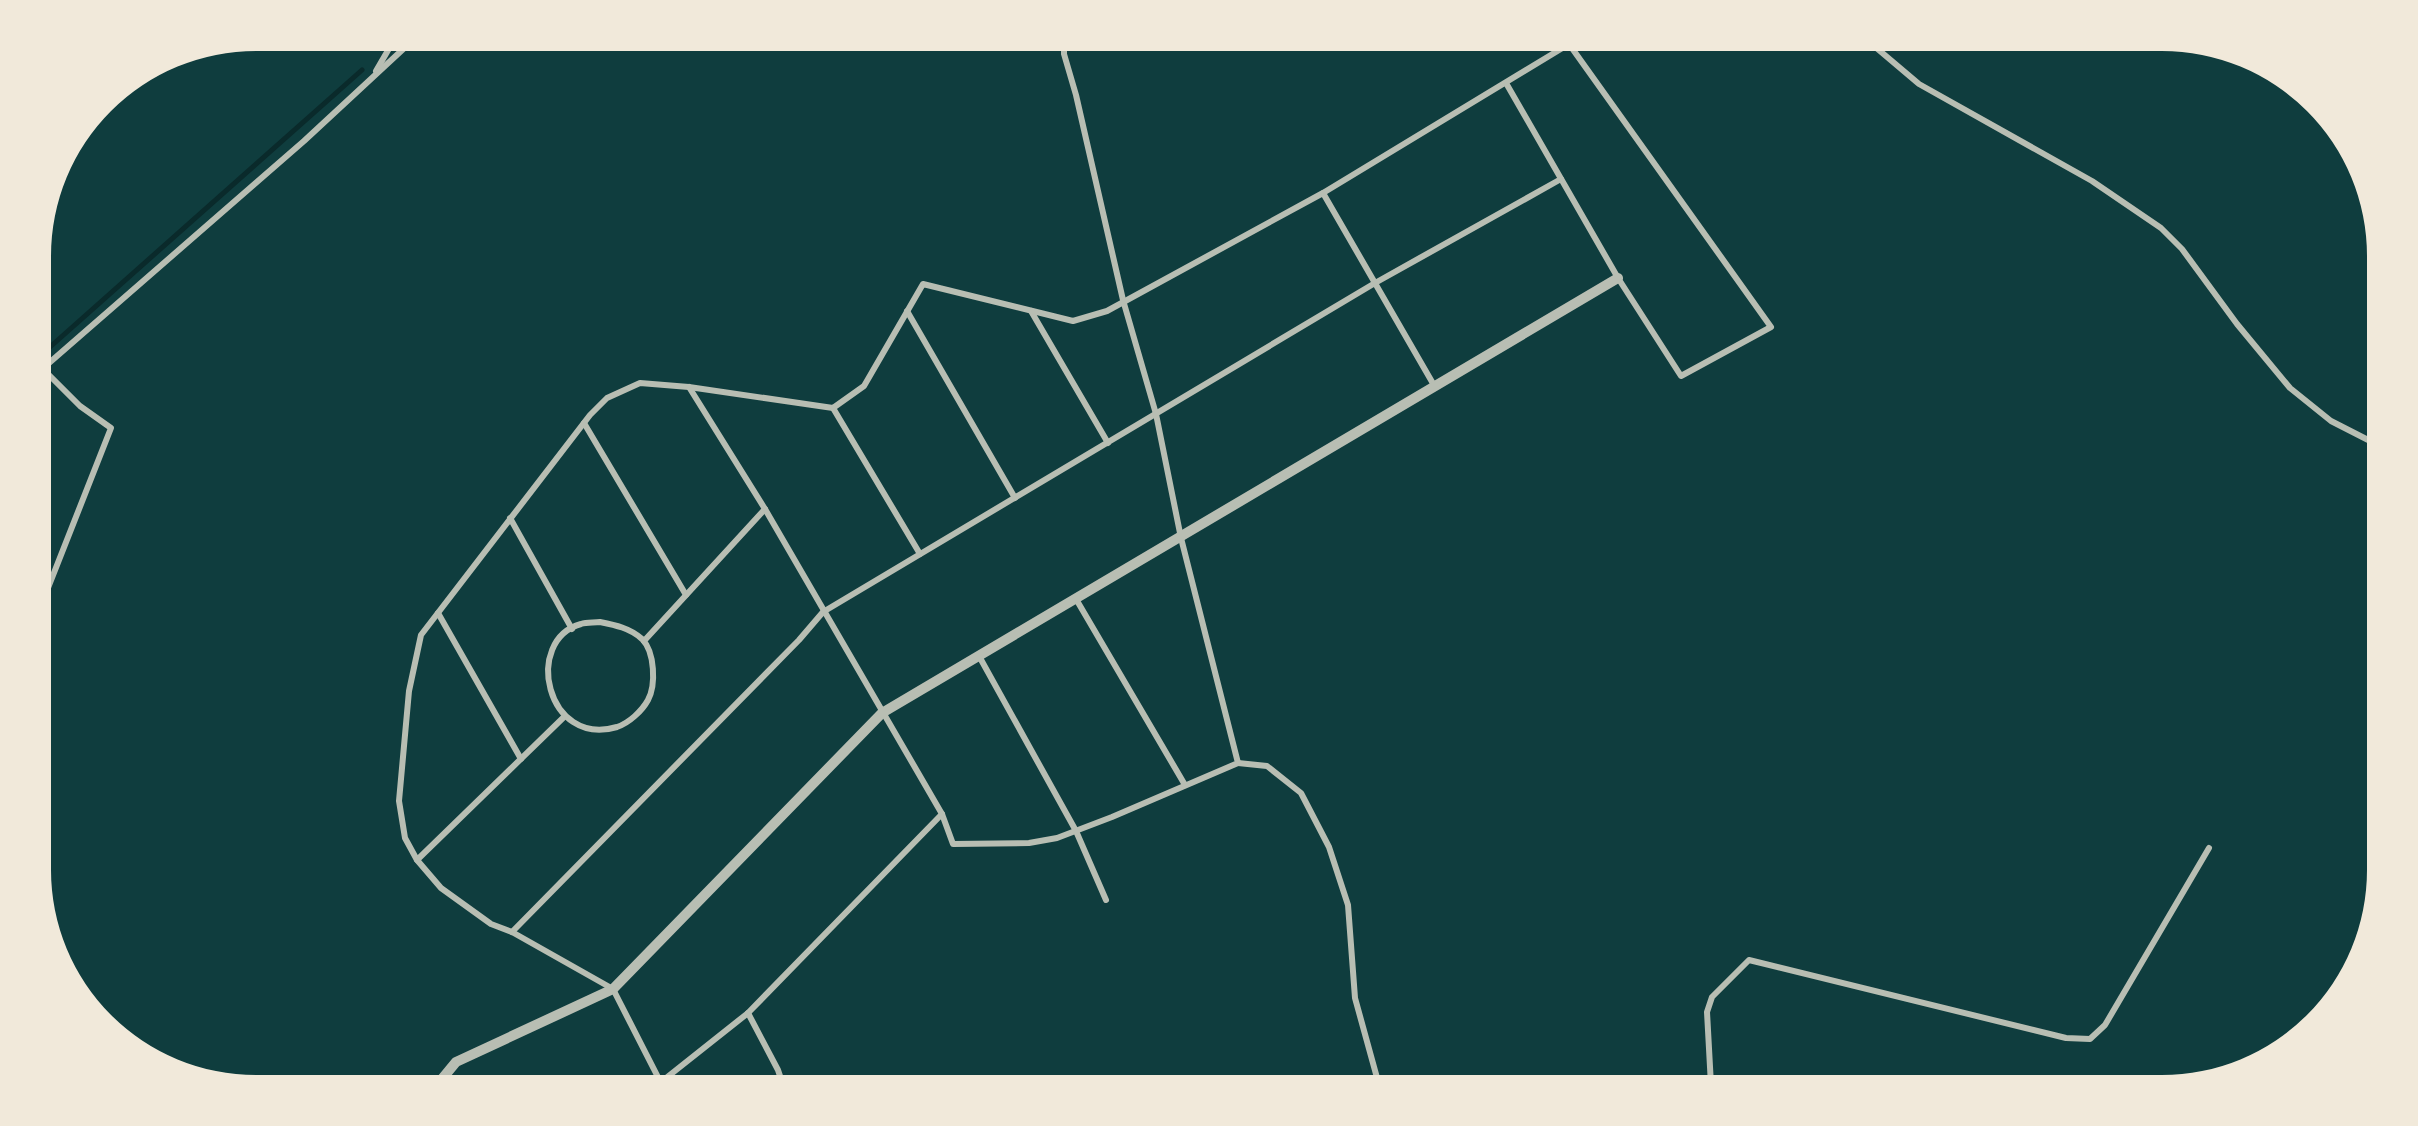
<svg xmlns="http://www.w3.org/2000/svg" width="2418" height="1126" font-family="Raleway,sans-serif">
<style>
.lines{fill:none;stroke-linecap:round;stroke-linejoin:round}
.stream{stroke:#0a2a2b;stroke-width:5}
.minor{stroke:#b8beb3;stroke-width:6}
.tertiary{stroke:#b8beb3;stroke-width:10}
</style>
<rect width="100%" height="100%" fill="#0f3d3e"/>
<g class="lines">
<polyline class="stream" points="41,355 362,70"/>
<g class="minor">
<polyline points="1867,40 1919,84 2092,181 2161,228 2182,249 2237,324 2290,388 2331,421 2376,444"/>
<polyline points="376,71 394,40"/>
<polyline points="1323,193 1435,387"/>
<polyline points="907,311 1015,498"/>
<polyline points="1031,311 1108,443"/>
<polyline points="41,370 304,141 413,40"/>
<polyline points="689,387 765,509 942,814 953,844 1029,843 1057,838 1112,817 1238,763 1181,538 1156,414 1123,300 1076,95 1064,54 1064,40"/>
<polyline points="833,408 920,554"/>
<polyline points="584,423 686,595"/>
<polyline points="510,518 572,629"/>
<polyline points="1076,599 1185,785"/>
<polyline points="42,613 48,588 111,428 80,406 43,369"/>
<polyline points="438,613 521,759"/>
<path d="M600,622c15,3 30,6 42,17 13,13 14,46 6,61 -6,11 -19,23 -31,27 -71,21 -94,-87 -36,-103 6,-2 13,-1 19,-2z"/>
<polyline points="644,641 765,509"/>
<polyline points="979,656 1076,831 1106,900"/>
<polyline points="1238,763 1267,766 1301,793 1329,847 1348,905 1355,998 1379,1085"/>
<polyline points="417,860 565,716"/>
<polyline points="512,932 799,640 823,612 1375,283 1561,179"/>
<polyline points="748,1013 778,1070 783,1085"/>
<polyline points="661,1082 748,1013 942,814"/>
<polyline points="662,1085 613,989 512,932 491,924 441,888 417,860 405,838 399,801 409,691 421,635 590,415 607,398 640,383 689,387 833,408 864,386 923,284 1073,321 1107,311 1323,193 1569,44 1771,327 1681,376 1618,278 1506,83"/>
<polyline points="1711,1085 1707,1012 1712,997 1749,960 2066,1038 2090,1039 2105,1025 2209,848"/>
</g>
<polyline class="tertiary" points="437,1085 456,1062 613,989 882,713 1618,278"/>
</g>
<path d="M0 0H2418V1126H0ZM256 51H2162A205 205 0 0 1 2367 256V870A205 205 0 0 1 2162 1075H256A205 205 0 0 1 51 870V256A205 205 0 0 1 256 51Z" fill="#f1e9da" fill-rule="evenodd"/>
</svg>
